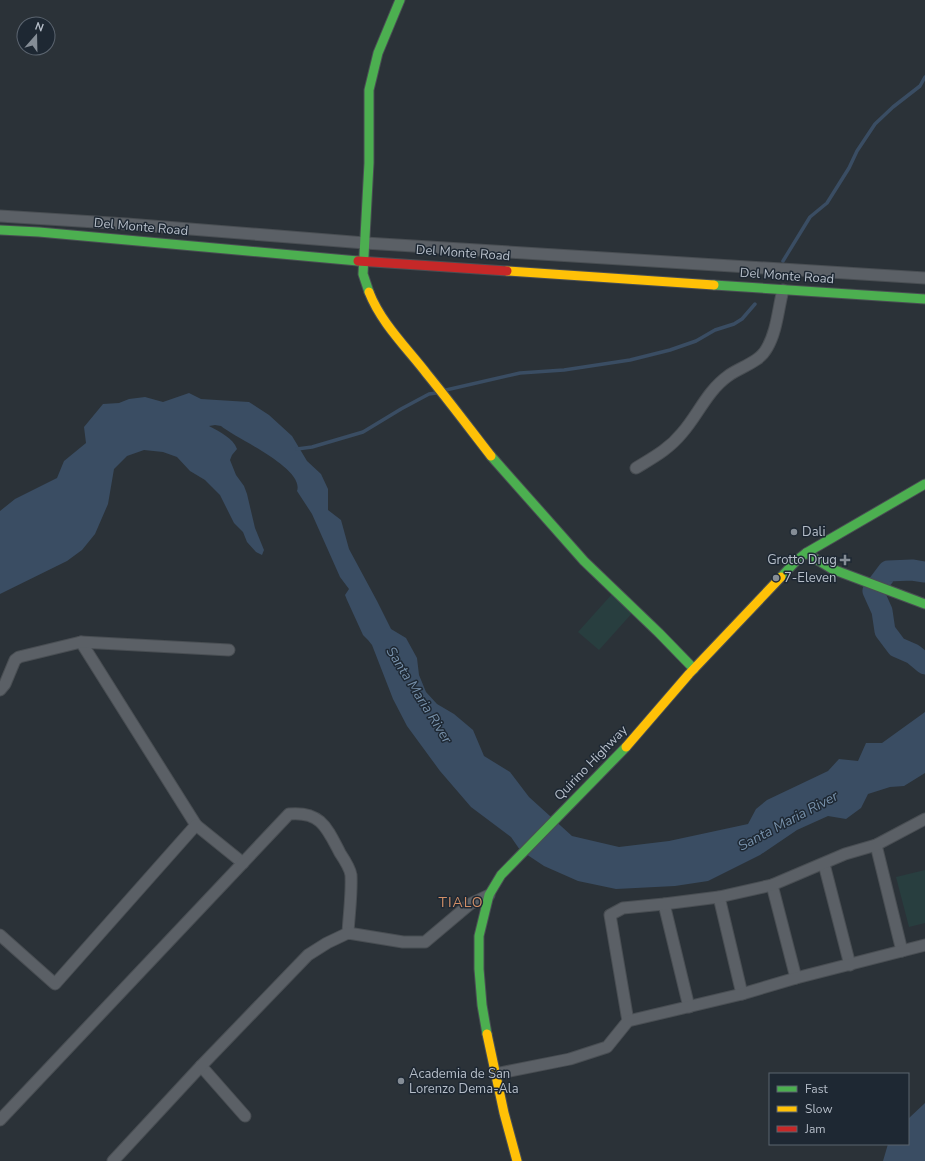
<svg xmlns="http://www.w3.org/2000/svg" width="925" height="1161" font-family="'Nunito Sans',sans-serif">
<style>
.garden{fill:#283e3f}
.water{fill:#3a4d63}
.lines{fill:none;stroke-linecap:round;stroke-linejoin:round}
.stream{stroke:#3a4d63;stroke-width:3.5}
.river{stroke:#3a4d63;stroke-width:21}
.street-casing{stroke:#494e53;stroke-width:13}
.fast-casing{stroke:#494e53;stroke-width:11}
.slow-casing{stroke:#494e53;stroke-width:11}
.jam-casing{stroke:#494e53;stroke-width:11}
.street{stroke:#5b6066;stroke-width:11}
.fast{stroke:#4caf50;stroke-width:9}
.slow{stroke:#ffc107;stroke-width:9}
.jam{stroke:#c62828;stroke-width:9}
.poi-dot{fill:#858d96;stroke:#1e2833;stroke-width:1.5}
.labels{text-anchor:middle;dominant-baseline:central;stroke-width:3;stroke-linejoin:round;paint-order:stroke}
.street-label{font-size:13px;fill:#b6bec9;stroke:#1e2833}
.poi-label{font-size:13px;fill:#b6bec9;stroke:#1e2833;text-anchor:start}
.water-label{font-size:14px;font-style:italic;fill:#7791ab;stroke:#1e2833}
.neighbourhood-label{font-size:14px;letter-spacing:1px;fill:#d28f67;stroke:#1e2833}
</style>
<rect width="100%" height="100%" fill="#2b3238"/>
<g class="garden">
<polygon points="613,593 634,611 599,650 578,632"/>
<polygon points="925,870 925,923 909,927 896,877"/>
</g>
<g class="water">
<path d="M189,393l12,6 48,3 20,13 23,21 15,25 14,13 7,15v21l13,10 8,29 28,52 14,28 15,9 11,20 2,17 7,17 11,12 17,10 19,16 11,26 26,16 19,25 43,39 47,11 50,-6 79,-17 8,-15 11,-9 61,-29 11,-12 19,2 8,-18h16l43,-31v61l-21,13 -14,1 -22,7 -7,14 -15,11 -18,-3 -31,14 -37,25 -52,26 -33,5 -59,3 -38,-8 -34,-15 -24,-16 -9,-13 -40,-30 -31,-36 -33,-45 -14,-27 -21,-54 -4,-5 -5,-5 -16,-35 -2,-5 4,-6 -9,-12 -28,-63 -15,-23c8,-23 -62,-53 -76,-65l-6,-1 -6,1c11,6 24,12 28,23l-5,6 -2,5 6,15 8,11 3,8 8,34 9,22 -2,5 -6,-3 -9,-10 -4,-10 -9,-9 -14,-28 -15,-15 -15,-9 -13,-14 -14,-5 -19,-2 -17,6 -13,13 -6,35 -13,30 -13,16 -15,11 -67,33v-83l15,-12 42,-21 7,-17 22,-18 -2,-16 19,-23 16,-1 10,-4 16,-2 18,5z"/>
<polygon points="925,1103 925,1161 883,1161 888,1144 908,1144 908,1119"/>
</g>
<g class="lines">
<g class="stream">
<polyline points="783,261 810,217 827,203 849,168 857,151 875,124 893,107 920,86 925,77"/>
<polyline points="446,390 520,373 564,370 630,360 670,350 696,341 715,330 734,324 742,319 755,304"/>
<polyline points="297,449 312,447 363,432 401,409 429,394 436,393"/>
</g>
<polyline class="river" points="925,572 912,570 888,571 873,591 882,611 885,631 897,647 913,654 925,664"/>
<g class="street-casing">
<g id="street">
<polyline points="0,216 127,224 365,243 925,278"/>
<path d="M636,468c18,-11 33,-19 46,-35 16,-18 25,-42 46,-57 12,-9 31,-13 39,-28 10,-17 11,-39 16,-58"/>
<polyline points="81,642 196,825"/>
<polyline points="0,690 5,684 15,660 19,657 81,642 229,650"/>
<polyline points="876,845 902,951"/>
<polyline points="824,864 850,965"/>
<polyline points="772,885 796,978"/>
<polyline points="719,897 742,994"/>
<polyline points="664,904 689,1007"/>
<polyline points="0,935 55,984 196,825 243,863"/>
<polyline points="628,1021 610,915 623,908 664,904 719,897 772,885 845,854 876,845 925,819"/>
<polyline points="201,1066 245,1116"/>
<polyline points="495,1074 570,1059 607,1047 628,1021 742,994 796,978 925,945"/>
<path d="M0,1120l289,-306c32,-3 38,14 51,39 4,6 10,15 11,22 1,19 -2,39 -3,58"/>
<polyline points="113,1161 201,1066 308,955 327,943 348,933 403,942 425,942 470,904 489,895"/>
</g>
</g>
<g class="fast-casing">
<g id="fast">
<polyline points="0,230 39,232 358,261"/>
<polyline points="714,285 925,299"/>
<polyline points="369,292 363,274 369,163 369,90 378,53 400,0"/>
<polyline points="491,456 584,561 659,633 694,669"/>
<polyline points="806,553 832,569 925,604"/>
<polyline points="781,577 797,560 806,553 925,484"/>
<polyline points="487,1034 482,1005 479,969 479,936 489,895 501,875 626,747"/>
</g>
</g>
<g class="slow-casing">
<g id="slow">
<polyline points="507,271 714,285"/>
<path d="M369,292c12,31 38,56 58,82 22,27 43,55 64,82"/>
<polyline points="626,747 689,674 781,577"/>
<polyline points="487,1034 504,1113 517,1161"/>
</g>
</g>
<g class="jam-casing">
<polyline id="jam" points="358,261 507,271"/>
</g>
<use href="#street" class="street"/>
<use href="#fast" class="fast"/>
<use href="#slow" class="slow"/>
<use href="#jam" class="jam"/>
</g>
<g class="poi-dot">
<circle cx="794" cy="532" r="4"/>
<path d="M843 554h4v4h4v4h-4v4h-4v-4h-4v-4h4z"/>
<circle cx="776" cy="578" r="4"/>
<circle cx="401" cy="1081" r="4"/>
</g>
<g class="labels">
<g class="street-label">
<text transform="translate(141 227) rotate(5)">Del Monte Road</text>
<text transform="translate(463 253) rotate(4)">Del Monte Road</text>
<text transform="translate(787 276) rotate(4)">Del Monte Road</text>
<text transform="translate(591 763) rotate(-46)">Quirino Highway</text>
</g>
<g class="poi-label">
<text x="802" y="532">Dali</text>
<text x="837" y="560" text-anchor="end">Grotto Drug</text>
<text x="784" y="578">7-Eleven</text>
<text x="409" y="1074">Academia de San<tspan x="409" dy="15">Lorenzo Dema-Ala</tspan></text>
</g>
<g class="water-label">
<text transform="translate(419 695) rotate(58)">Santa Maria River</text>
<text transform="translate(788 821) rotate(-28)">Santa Maria River</text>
</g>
<g class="neighbourhood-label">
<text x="461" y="902">TIALO</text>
</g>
</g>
<rect x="769" y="1073" width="140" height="72" fill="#1e2833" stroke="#5b646f"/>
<rect x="777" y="1086" width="20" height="6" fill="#4caf50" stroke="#5b646f"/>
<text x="805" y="1093" font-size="12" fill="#b6bec9">Fast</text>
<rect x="777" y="1106" width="20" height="6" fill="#ffc107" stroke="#5b646f"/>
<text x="805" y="1113" font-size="12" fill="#b6bec9">Slow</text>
<rect x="777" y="1126" width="20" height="6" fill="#c62828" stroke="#5b646f"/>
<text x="805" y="1133" font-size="12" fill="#b6bec9">Jam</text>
<g transform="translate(36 36) rotate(20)"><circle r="19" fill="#1e2833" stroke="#5b646f"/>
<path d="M0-3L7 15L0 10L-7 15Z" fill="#858d96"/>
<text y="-6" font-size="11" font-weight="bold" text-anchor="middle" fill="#b6bec9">N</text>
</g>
</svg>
